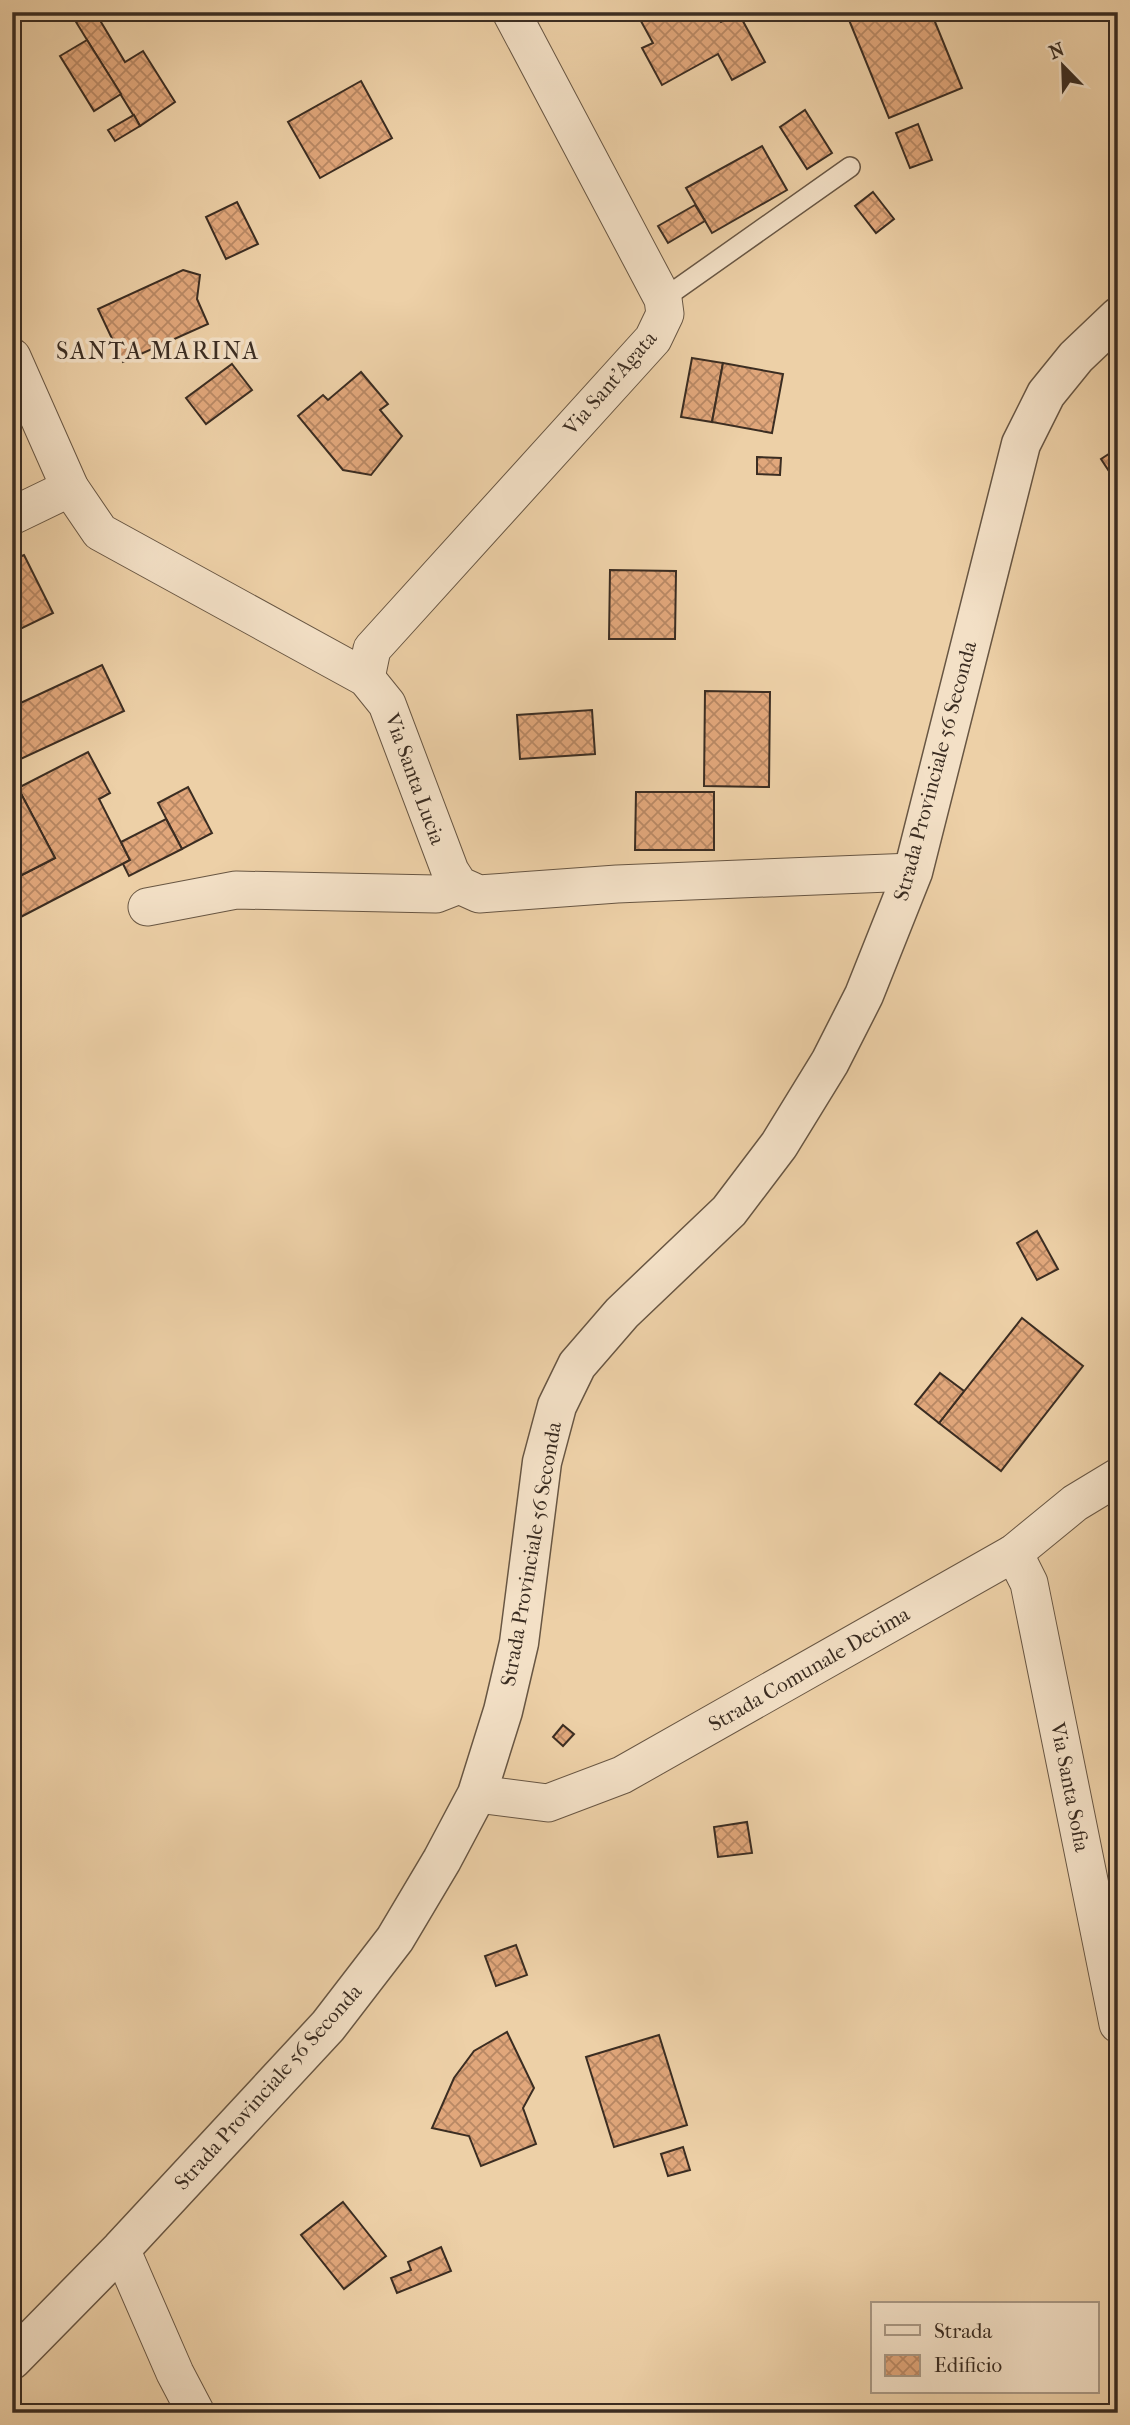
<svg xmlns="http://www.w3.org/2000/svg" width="1130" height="2425" font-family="'IM FELL French Canon',serif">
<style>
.building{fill:url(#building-cross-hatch);stroke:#3b2d22;stroke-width:2}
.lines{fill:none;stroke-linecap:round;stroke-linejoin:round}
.service-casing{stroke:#685643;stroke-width:22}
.minor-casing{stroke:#685643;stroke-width:39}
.tertiary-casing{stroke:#685643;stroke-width:41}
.service{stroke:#f3e0c6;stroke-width:19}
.minor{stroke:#f3e0c6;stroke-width:37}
.tertiary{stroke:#f3e0c6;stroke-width:38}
.labels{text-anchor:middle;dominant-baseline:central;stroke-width:7;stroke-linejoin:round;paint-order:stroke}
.street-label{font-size:21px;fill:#3b2d22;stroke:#f3e0c6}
.quarter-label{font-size:24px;letter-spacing:2px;fill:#3b2d22;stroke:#f3e0c6}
</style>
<defs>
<pattern id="building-cross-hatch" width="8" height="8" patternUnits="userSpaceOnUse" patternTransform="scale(1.75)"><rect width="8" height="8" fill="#e1a77b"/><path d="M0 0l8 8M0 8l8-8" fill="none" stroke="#b88864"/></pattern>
</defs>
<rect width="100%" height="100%" fill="#edd0a7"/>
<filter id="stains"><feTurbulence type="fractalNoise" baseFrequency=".00286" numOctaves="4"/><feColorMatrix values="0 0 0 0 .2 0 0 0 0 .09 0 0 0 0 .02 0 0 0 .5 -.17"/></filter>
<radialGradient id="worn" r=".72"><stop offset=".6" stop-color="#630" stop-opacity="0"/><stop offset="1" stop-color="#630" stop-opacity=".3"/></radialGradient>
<g class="building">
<polygon points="95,12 125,62 143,51 175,102 140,126 76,22"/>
<polygon points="636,12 715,12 721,22 738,12 765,62 732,80 718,54 662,85 642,48 653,43"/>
<polygon points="868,12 931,12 962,88 889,118 849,20"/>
<polygon points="87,40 121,94 94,111 60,56"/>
<polygon points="361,81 392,138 320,178 288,122"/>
<polygon points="805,110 832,153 807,169 780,127"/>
<polygon points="134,115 140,126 115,141 108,130"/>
<polygon points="918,124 932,160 910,168 896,133"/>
<polygon points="762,146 787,190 712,233 686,188"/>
<polygon points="873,192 894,219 876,233 855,206"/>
<polygon points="237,202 258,244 226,259 206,217"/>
<polygon points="695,205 705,221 668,243 658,226"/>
<polygon points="183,270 200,275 197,299 208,324 123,362 98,309"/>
<polygon points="692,358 723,363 712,422 681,417"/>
<polygon points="723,363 783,374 772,433 712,422"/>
<polygon points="232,364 252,390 206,424 186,398"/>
<polygon points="361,372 388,404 380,410 402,436 371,475 343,470 298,416 323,395 328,400"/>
<polygon points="1118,448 1118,485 1101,459"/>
<polygon points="757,457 781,458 780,475 757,474"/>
<polygon points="24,555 53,613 12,633 12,560"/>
<polygon points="610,570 676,571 675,639 609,639"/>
<polygon points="102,665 124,711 12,763 12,707"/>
<polygon points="705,691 770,692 769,787 704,786"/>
<polygon points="592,710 595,754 520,759 517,715"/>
<polygon points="88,752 110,793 99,799 130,860 13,921 12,880 55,858 18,788"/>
<polygon points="188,787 212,833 182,849 158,803"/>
<polygon points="18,788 55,858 12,880 12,792"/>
<polygon points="636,792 714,792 714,850 635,850"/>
<polygon points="166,819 182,849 129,876 123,864 130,860 121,842"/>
<polygon points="1037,1231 1058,1269 1037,1280 1017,1243"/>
<polygon points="1022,1318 1083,1366 1001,1471 939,1423"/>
<polygon points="940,1373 964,1391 939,1423 915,1404"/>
<polygon points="563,1725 574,1734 563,1746 553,1737"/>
<polygon points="747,1822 752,1853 718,1857 714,1827"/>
<polygon points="516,1945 527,1975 496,1986 485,1956"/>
<polygon points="507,2032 534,2088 523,2108 536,2144 481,2166 469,2136 432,2128 454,2078 474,2051"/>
<polygon points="659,2035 687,2125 614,2147 586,2057"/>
<polygon points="683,2147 690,2170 668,2176 661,2154"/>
<polygon points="343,2202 386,2256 344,2289 301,2235"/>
<polygon points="441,2247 451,2271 397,2293 391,2278 411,2270 408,2262"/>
</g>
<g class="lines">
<g class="service-casing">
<polyline id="service" points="663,299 850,167"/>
</g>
<g class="minor-casing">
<g id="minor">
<polyline points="12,357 70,488 100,532 366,678 387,704 450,871 459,885 479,894 617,884 913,872"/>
<polyline points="12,516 70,488"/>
<polyline points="366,678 372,649 653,339 665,314 663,299 511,12"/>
<polyline points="147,907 236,890 436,894 459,885"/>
<polyline points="1014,1553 1029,1583 1118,2024"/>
<polyline points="477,1794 548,1803 622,1775 1014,1553 1075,1503 1118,1477"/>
<polyline points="121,2249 175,2373 196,2413"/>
</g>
</g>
<g class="tertiary-casing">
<polyline id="tertiary" points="12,2360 121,2249 328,2026 395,1939 442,1860 477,1794 503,1711 519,1643 542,1462 557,1406 577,1365 622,1313 729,1211 779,1145 830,1062 864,995 913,872 1021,444 1046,394 1076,357 1118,317"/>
</g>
<use href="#service" class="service"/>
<use href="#minor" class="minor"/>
<use href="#tertiary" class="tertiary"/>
</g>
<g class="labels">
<g class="street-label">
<text transform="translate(610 383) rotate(-49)">Via Sant'Agata</text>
<text transform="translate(935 771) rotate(-75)">Strada Provinciale 56 Seconda</text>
<text transform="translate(415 779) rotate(70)">Via Santa Lucia</text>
<text transform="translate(531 1554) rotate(-80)">Strada Provinciale 56 Seconda</text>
<text transform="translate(809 1669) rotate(-30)">Strada Comunale Decima</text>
<text transform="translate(1070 1787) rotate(79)">Via Santa Sofia</text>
<text transform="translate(268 2087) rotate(-48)">Strada Provinciale 56 Seconda</text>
</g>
<g class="quarter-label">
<text x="158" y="351">SANTA MARINA</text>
</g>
</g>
<rect width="1130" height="2425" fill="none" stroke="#edd0a7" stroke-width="42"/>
<rect x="14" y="14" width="1102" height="2397" fill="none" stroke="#3b2d22" stroke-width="3.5"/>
<rect x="21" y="21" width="1088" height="2383" fill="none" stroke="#3b2d22" stroke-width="2"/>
<rect x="871" y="2302" width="228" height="91" fill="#f3e0c6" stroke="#a99884" stroke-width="2"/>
<rect x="885" y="2325" width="35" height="10" fill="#f3e0c6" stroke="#a99884" stroke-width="2"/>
<text x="934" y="2338" font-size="21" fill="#3b2d22">Strada</text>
<rect x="885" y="2355" width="35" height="21" fill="url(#building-cross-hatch)" stroke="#a99884" stroke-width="2"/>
<text x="934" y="2372" font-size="21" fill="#3b2d22">Edificio</text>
<g transform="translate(1063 66) rotate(337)" stroke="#f3e0c6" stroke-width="5" paint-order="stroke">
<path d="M0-5L12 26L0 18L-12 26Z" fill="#3b2d22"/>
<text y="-10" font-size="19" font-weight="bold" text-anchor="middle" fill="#3b2d22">N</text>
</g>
<rect width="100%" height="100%" filter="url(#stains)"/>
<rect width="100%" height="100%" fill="url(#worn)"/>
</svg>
